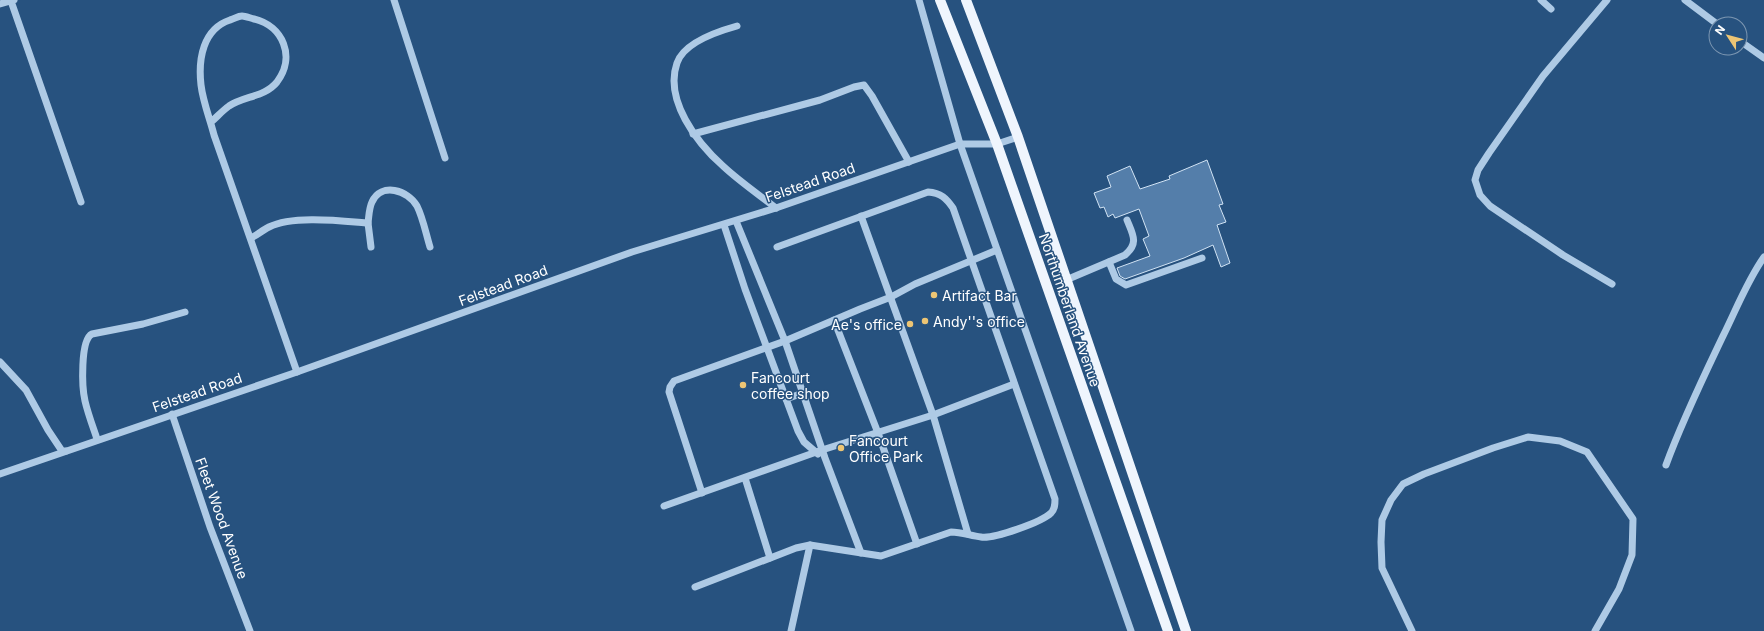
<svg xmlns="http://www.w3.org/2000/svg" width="1764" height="631" font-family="Inter,sans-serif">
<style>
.building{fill:#547eaa;stroke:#d1e3f4}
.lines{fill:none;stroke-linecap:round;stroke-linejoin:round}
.minor{stroke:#aecae5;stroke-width:7}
.major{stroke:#eff5fd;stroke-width:10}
.poi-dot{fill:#edc574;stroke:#27527f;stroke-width:1.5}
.labels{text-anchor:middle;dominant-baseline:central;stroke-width:3;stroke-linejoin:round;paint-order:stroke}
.street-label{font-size:14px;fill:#fff;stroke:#27527f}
.poi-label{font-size:14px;fill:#fff;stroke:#27527f;text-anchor:start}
</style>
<rect width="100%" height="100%" fill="#27527f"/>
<polygon class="building" points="1207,160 1223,204 1219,205 1226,222 1217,225 1230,263 1221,267 1213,245 1184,258 1125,279 1120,276 1117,268 1150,256 1143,239 1149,236 1139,209 1115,218 1113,214 1108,217 1104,207 1100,208 1094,193 1111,187 1107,176 1130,166 1140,189 1170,179 1169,176"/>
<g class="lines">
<g class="minor">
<polyline points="394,0 445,158"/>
<polyline points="919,0 960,144 1131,631"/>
<polyline points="1541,0 1551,9"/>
<polyline points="1607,0 1543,76 1489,153 1478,170 1475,180 1480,195 1490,206 1563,255 1612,284"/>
<polyline points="1685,0 1717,24"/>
<polyline points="11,1 81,202"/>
<polyline points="0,4 14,0"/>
<path d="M737,26c-18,5 -53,16 -60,37 -13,37 20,80 46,103 16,15 35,28 53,42"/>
<polyline points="1740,41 1764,58"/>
<path d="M211,122c6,-5 11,-11 18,-16 15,-10 36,-9 48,-24 19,-25 6,-56 -23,-63 -4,-1 -9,-3 -12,-3 -4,0 -8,3 -12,4 -27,9 -32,39 -29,65 2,17 9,34 13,50l83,237"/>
<polyline points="693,134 820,100 854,87 864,85 872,96 909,162"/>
<polyline points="861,216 933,415 968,534"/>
<polyline points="736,221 785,341 825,458 861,553"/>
<polyline points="368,223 371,247"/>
<polyline points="724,225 745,289 798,431 804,442 818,454"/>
<path d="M251,238c6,-3 12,-8 18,-11 24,-12 73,-6 99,-4 1,-7 1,-15 4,-21 9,-20 36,-12 45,4 6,12 9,28 13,41"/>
<polyline points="1109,262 1116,279 1126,285 1202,258"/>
<path d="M1066,280l59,-25c14,-12 8,-20 2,-35"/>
<polyline points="834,320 878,433 917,544"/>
<polyline points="0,362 26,390 48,430 62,451 66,451"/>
<polyline points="786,399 803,393"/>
<polyline points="172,414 210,527 250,631"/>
<path d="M97,439c-4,-12 -9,-25 -12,-38 -3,-13 -5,-61 7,-67l51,-10 42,-12"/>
<path d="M1666,465c16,-44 37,-87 57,-129 13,-26 24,-55 41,-79"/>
<polyline points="0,474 297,372 632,252 776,208 960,144 997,144 1018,137"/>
<polyline points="745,478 770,558"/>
<polyline points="702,493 669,392 670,387 674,381 785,341 860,309 891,297 915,284 997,250"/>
<polyline points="664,506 822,450 933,415 1014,384"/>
<path d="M695,587l101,-39 14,-3 71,11 70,-24c11,0 20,4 30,5 13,2 61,-15 70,-24 4,-4 4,-9 4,-14l-102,-291c-7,-10 -12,-15 -25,-16l-151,55"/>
<polyline points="791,631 810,545"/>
<polyline points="1412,631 1382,568 1381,542 1382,520 1391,500 1403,484 1424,474 1493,448 1528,437 1560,441 1587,452 1633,519 1632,555 1619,589 1595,631"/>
</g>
<g class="major">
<polyline points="940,0 997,144 1168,631"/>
<polyline points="966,0 1018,137 1186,631"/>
</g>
</g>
<g class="poi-dot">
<circle cx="934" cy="295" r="4"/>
<circle cx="925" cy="321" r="4"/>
<circle cx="910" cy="324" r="4"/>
<circle cx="743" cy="385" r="4"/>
<circle cx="841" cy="448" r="4"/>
</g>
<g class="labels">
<g class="street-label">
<text transform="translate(810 182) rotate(-19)">Felstead Road</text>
<text transform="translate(503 285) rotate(-20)">Felstead Road</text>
<text transform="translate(1070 310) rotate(71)">Northumberland Avenue</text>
<text transform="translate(197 392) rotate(-19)">Felstead Road</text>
<text transform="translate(222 518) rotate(70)">Fleet Wood Avenue</text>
</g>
<g class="poi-label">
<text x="942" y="295">Artifact Bar</text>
<text x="933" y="321">Andy''s office</text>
<text x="902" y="324" text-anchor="end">Ae's office</text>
<text x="751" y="377">Fancourt<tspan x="751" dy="16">coffee shop</tspan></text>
<text x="849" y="440">Fancourt<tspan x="849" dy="16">Office Park</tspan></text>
</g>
</g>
<g transform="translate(1728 36) rotate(306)"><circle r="19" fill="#27527f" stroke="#7d97b2"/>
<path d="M0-3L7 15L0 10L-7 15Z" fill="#edc574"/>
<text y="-6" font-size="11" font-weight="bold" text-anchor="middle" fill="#ffffff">N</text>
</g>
</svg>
